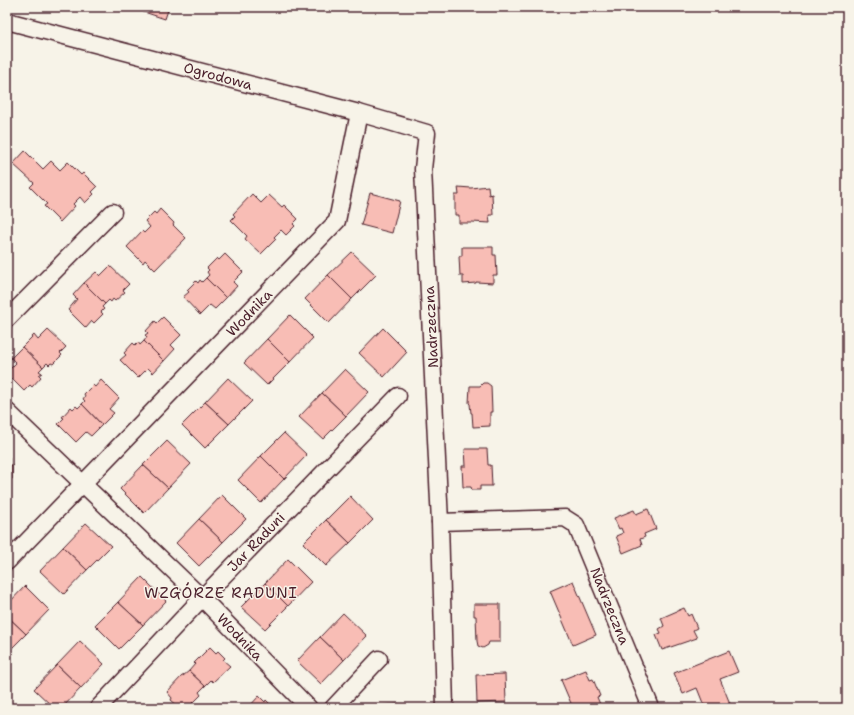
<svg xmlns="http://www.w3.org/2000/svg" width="854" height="715" font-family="'Shantell Sans',sans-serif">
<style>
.building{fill:#f8bdb5;stroke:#4a1f2b}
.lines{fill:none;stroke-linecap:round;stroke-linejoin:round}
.street-casing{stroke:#4a1f2b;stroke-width:19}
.street{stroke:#f7f3e8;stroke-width:16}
.labels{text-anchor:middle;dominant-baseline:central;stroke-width:3;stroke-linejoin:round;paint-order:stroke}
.street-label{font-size:14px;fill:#4a1f2b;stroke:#f7f3e8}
.neighbourhood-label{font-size:15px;letter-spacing:1px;fill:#4a1f2b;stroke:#f7f3e8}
</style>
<rect width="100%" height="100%" fill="#f7f3e8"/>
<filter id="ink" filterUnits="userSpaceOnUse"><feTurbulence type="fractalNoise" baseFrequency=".025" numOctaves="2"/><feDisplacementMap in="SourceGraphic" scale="8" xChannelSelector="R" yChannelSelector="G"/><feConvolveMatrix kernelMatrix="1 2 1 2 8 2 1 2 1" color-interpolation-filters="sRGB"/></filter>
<g filter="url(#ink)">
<g class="building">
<polygon points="143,7 169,7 165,19 141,11"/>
<polygon points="25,151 43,169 51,161 60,170 68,162 81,175 83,173 97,187 92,192 94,194 85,203 80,197 73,204 75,206 60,222 44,206 47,204 30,187 34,183 13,164"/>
<polygon points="488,186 489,195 492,194 493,215 489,215 490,223 472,222 471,223 459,223 459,215 455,215 455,195 459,195 458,187 471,188"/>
<polygon points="370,193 400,201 392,233 361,225"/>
<polygon points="252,194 261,203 269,195 282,207 284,205 298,219 293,224 295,226 286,235 281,230 274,237 276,239 261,254 245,239 247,236 231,220 235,216 233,214"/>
<polygon points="160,209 174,223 173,225 186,238 155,270 145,260 143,263 127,247 142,231 144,233 150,227 145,221 154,212 156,214"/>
<polygon points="462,247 493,247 493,255 496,255 497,275 493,275 493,283 476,282 476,283 463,284 463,276 460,276 459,256 462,256"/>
<polygon points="352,252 376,275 352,299 328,275"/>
<polygon points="225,254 243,272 233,282 237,286 226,298 206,278 209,275 207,272 209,270 207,268 217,258 219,260"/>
<polygon points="110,266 129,284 123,290 125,292 115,301 113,299 111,302 109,300 105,304 84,283 96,272 100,276"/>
<polygon points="328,275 352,299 329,323 305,299"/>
<polygon points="206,278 226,298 215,309 210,305 200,315 183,297 189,292 187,290 196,281 198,283 200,280 202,282"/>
<polygon points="84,283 105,304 102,307 104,309 101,312 103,314 94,323 92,321 86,328 68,310 77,299 73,295"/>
<polygon points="290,315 313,338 290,362 267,339"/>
<polygon points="163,317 181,335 171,345 175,349 164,361 144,341 147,337 145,335 148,333 146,331 155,321 157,323"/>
<polygon points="383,328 407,352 384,377 359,353"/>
<polygon points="48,330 66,347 60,353 62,355 53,364 51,363 49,365 47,363 43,367 22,347 34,335 38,340"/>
<polygon points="267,339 290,362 267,385 244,363"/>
<polygon points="144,341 164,361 153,373 148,368 138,378 120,360 126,355 124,353 133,343 135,345 138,342 140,345"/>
<polygon points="22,347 43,367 39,371 42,373 39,375 41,377 32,387 30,385 24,391 7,374 7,372 16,363 11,358"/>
<polygon points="345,369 369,392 346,416 322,393"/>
<polygon points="228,378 252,401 229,424 205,402"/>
<polygon points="101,380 119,398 109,409 114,413 102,425 82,404 85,401 83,399 85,396 84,394 93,385 95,387"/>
<polygon points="483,383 487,383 491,386 492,412 490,412 490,426 473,427 472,413 471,413 470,404 469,403 470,386 480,386"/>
<polygon points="322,393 346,416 323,439 299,417"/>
<polygon points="205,402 229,424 205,448 182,425"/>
<polygon points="82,404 102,425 91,436 86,432 76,442 58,424 64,418 62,417 71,407 73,409 76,406 78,408"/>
<polygon points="284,433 307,455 284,479 261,456"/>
<polygon points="167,441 191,464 168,488 143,465"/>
<polygon points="465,449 487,449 488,465 491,465 492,486 480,486 480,490 472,490 471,487 463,487 462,466 466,466"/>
<polygon points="261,456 284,479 261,503 238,480"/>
<polygon points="7,457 9,457 9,465 12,465 12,479 10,479 10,483 7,483"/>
<polygon points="143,465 168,488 144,513 120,489"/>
<polygon points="222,495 246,519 223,542 199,519"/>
<polygon points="350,496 373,520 350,543 326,520"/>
<polygon points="648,509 656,529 644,534 645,537 640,539 642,545 623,553 616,536 623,533 621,528 619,529 614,518 634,510 636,514"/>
<polygon points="199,519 223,542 199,566 176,543"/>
<polygon points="326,520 350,543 326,566 303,543"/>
<polygon points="86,523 111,546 87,570 63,547"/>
<polygon points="63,547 87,570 64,594 40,571"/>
<polygon points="288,559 311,582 288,606 265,583"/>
<polygon points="142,577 166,601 143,625 118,602"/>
<polygon points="573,581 596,635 573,645 550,591"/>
<polygon points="265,583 288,606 265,629 241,607"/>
<polygon points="25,586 49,610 26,634 7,616 7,605"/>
<polygon points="118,602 143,625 119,649 95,625"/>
<polygon points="474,604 500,604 500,642 489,642 488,645 483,648 478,646 477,641 476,616 474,616"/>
<polygon points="684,608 688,616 691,614 697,628 693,630 697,638 662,650 656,635 661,633 659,629 664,626 661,618"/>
<polygon points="343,613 367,636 344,660 320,637"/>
<polygon points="7,616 26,634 7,653"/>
<polygon points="320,637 344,660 321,684 297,661"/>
<polygon points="80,641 104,664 81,688 57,665"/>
<polygon points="210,647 216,653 218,651 225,658 223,660 230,666 213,682 211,680 205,686 189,671 195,664 194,663"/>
<polygon points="729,651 738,672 720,679 731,706 727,708 705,708 697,688 683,694 674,673"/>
<polygon points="57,665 81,688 62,708 54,708 34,689"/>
<polygon points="586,670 590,680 593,679 600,696 597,697 601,707 599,708 573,708 561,680"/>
<polygon points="189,671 205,686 199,692 201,695 188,708 183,708 179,705 178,706 171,700 172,698 167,692 182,676 183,676"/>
<polygon points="505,674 506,702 477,703 476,675"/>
<polygon points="259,696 265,702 266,700 273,707 272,708 248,708"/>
<polygon points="399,704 399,708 367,708 367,707"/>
</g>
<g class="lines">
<g class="street-casing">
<g id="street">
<polyline points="7,21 359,113 427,133 423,169 440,522 445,708"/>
<polyline points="7,319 113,212"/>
<polyline points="7,411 202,598 309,708"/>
<polyline points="440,522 565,518 576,525 650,705"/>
<polyline points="7,562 337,221 359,113"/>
<polyline points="98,708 202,598 398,396"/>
<polyline points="333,708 379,659"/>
</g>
</g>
<use href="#street" class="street"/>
</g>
</g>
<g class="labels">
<g class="street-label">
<text transform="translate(218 76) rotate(15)">Ogrodowa</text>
<text transform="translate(249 313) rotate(-46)">Wodnika</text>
<text transform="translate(431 327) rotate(-93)">Nadrzeczna</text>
<text transform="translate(256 542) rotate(-46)">Jar Raduni</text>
<text transform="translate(610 606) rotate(68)">Nadrzeczna</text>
<text transform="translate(240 637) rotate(46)">Wodnika</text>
</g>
<g class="neighbourhood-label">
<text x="221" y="593">WZGÓRZE RADUNI</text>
</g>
</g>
<rect width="854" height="715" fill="none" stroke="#f7f3e8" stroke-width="24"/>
<rect x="12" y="12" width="830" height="691" fill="none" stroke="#4a1f2b" stroke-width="1.5" filter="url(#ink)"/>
</svg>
